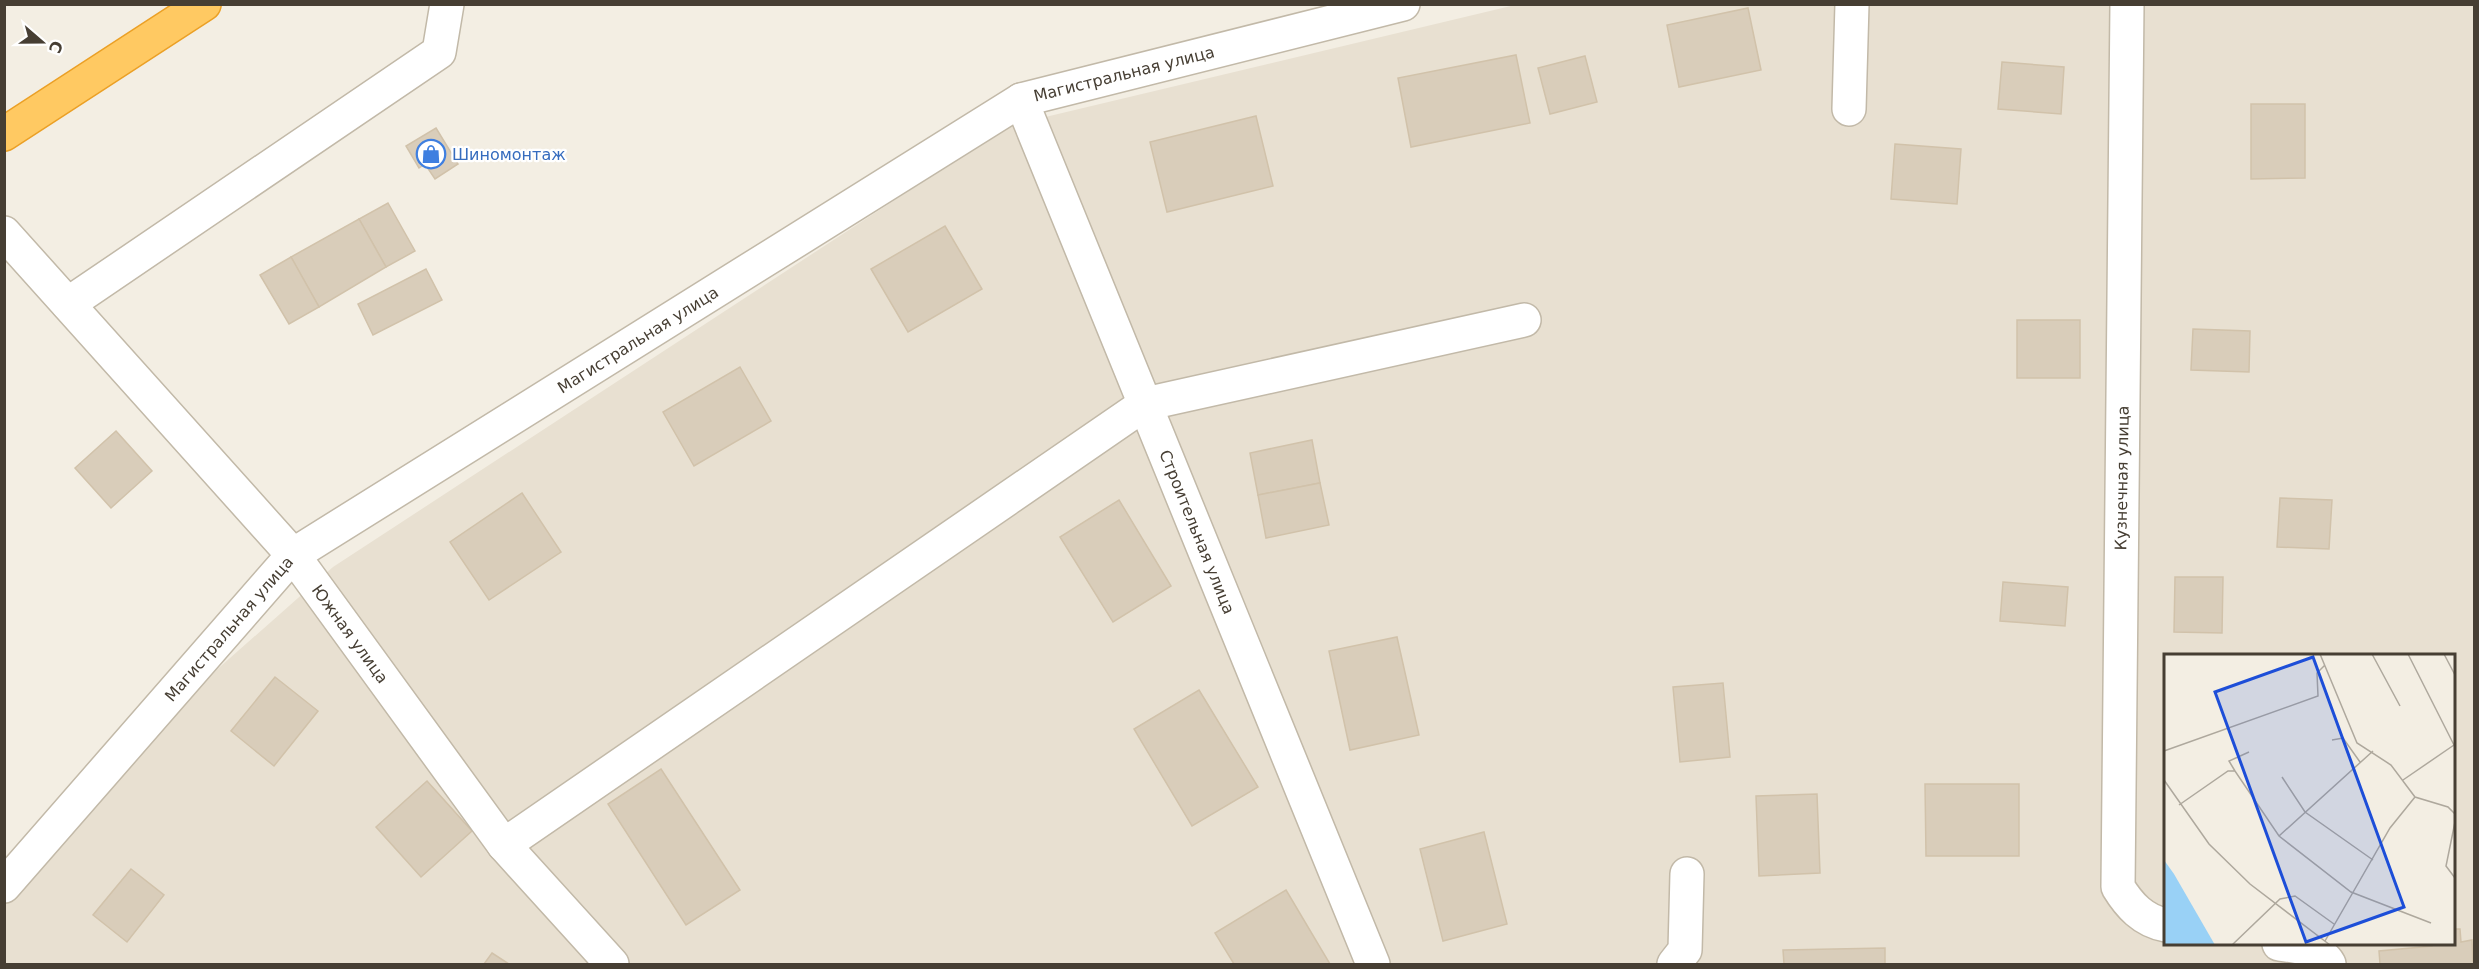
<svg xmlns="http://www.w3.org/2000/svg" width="2479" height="969" font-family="'DejaVu Sans',sans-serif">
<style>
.residential{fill:#e8e0d1;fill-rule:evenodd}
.building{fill:#d9cdba;stroke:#d1c2aa;stroke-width:1.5}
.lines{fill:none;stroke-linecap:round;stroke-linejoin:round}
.minor-casing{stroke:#c2b9a8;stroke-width:36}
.highway-casing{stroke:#eba026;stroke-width:36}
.minor{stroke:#fff;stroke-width:33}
.highway{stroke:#ffc962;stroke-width:33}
.labels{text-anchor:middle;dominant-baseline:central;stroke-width:4.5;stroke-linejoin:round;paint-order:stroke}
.street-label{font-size:16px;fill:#463e33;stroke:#fff}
.shop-label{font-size:16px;fill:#366cbe;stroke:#fff;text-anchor:start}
.inset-road{fill:none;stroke:#aea89d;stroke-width:1.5}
.view{fill:#1d4ed8;fill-opacity:0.15;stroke:#1d4ed8;stroke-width:3}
.inset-edge{fill:none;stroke:#463e33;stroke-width:3}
</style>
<rect width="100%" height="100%" fill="#f3eee3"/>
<path class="residential" d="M1515,5h959v959h-2469l-1,-106 329,-291 675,-441zM2166,656h288v288h-288z"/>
<g class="building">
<polygon points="1748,8 1761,70 1679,87 1667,25"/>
<polygon points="1516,55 1530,123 1411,147 1398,78"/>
<polygon points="1585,56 1597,102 1550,114 1538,68"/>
<polygon points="2002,62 2064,67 2061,114 1998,109"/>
<polygon points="2251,104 2305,104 2305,178 2251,179"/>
<polygon points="1256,116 1273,186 1167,212 1150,142"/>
<polygon points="436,128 458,164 435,179 425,164 419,168 406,146"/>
<polygon points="1895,144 1961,149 1957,204 1891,199"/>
<polygon points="388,203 415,251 386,267 359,219"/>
<polygon points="359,219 386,267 319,307 291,257"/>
<polygon points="945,226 982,289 908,332 871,269"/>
<polygon points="291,257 319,307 289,324 260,275"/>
<polygon points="426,269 442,300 373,335 358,304"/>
<rect x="2017" y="320" width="63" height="58"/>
<polygon points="2193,329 2250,331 2249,372 2191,370"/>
<polygon points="740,367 771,421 694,466 663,412"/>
<polygon points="116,431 152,471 111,508 75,468"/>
<polygon points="1312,440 1320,483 1258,495 1250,453"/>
<polygon points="1320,483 1329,525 1266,538 1258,495"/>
<polygon points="522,493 561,552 489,600 450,542"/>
<polygon points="2280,498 2332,500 2329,549 2277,547"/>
<polygon points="1119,500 1171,586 1113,622 1060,537"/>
<polygon points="2175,577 2223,577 2222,633 2174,632"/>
<polygon points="2003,582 2068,587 2065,626 2000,621"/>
<polygon points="1397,637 1419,735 1350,750 1329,651"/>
<polygon points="275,677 318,711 274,766 231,731"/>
<polygon points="1723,683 1730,757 1680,762 1673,687"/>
<polygon points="1199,690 1258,787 1192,826 1134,729"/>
<polygon points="661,769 740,890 686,925 608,804"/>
<polygon points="427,781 472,831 421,877 376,827"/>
<polygon points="1925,784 2019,784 2019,856 1926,856"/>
<polygon points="1817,794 1820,873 1759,876 1756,796"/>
<polygon points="1484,832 1507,924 1443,941 1420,849"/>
<polygon points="131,869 164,895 127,942 93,915"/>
<polygon points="1286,890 1330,964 1234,964 1215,933"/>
<polygon points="2454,929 2460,929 2461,942 2472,940 2473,964 2380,964 2379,951 2432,946 2432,944 2454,944"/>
<polygon points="1885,948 1885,964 1784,964 1783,950"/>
<polygon points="492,953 509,964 484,964"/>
</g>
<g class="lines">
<g class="minor-casing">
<g id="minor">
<path d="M2127,4l-9,883c11,18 25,34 48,38"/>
<polyline points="1021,100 1373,964"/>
<polyline points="1849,109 1852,4"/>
<polyline points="4,233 293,555 504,845 612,964"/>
<polyline points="68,304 439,52 447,4"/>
<polyline points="504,845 1145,404 1524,320"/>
<polyline points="4,886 293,555 1021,100 1403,4"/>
<path d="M2279,944c16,2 42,5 50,20"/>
<polyline points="1674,964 1685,950 1687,874"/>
</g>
</g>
<g class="highway-casing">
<polyline id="highway" points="4,134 204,4"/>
</g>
<use href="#minor" class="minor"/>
<use href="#highway" class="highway"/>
</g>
<defs>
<g id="shop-ring" transform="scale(1.5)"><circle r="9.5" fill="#fff" stroke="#3f7fe0" stroke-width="1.5"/><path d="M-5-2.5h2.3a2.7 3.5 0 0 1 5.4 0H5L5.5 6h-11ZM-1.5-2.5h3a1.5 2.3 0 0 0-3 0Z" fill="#3f7fe0"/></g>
</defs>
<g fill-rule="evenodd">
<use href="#shop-ring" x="431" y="154"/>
</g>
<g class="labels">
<g class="street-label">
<text transform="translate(1124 74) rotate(-14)">Магистральная улица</text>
<text transform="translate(638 340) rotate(-32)">Магистральная улица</text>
<text transform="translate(2122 478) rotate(-89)">Кузнечная улица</text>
<text transform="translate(1197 532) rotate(68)">Строительная улица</text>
<text transform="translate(229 629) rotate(-49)">Магистральная улица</text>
<text transform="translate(350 634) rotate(54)">Южная улица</text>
</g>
<g class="shop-label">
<text x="452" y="154">Шиномонтаж</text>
</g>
</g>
<g transform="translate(2164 654)">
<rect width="291" height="291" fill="#f3eee3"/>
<path d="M0,206l10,14 41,71h-51z" fill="#99d1f6"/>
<path class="inset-road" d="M156,0l37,89 34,22 24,32 33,10 7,7M208,0l28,52M244,0l47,93M280,0l11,21M168,86l11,-2 17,24M0,97l154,-55 -1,-23 8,-8M71,117l-6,-10 20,-9M118,123l23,35 68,48M0,126l45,64 41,40 80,61M239,126l51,-35M15,151l49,-34h7l44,65 72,56 80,31M291,168l-9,44 9,12M115,182l94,-85M161,287l65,-113 25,-31M68,291l48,-46 15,-3 39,28"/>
<path class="view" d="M149,3l91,250 -98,35 -91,-250z"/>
<rect width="291" height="291" class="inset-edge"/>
</g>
<rect width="2479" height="969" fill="none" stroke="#463e33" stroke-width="12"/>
<g transform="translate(42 42) rotate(110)" stroke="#ffffff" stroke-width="4.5" paint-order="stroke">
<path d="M0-4.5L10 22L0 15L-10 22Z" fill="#463e33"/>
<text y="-9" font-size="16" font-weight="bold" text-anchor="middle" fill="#463e33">С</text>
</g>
</svg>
